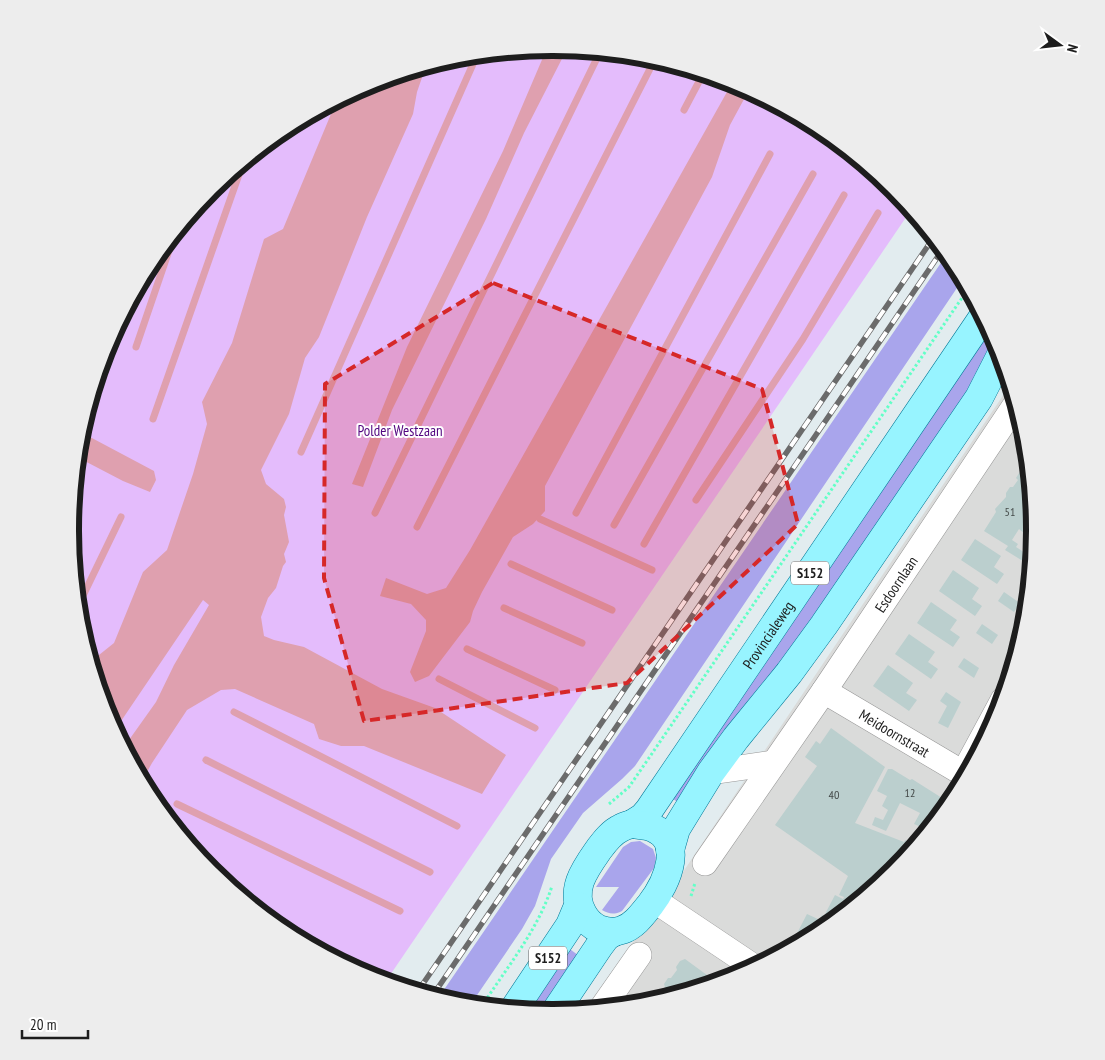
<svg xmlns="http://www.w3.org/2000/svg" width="1105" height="1060" font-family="'PT Sans Narrow',sans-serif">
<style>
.residential{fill:#dadbda}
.grass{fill:#a9a5ec}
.park{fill:#e4bcfc}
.water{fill:#dfa0af}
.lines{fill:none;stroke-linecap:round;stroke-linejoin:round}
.stream{stroke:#dfa0af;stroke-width:7}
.building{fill:#bbcfce}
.street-casing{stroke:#979797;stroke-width:26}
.primary-casing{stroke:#007796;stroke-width:29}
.path{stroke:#63ffc7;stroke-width:3;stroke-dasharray:2.5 2.5;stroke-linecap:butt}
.street{stroke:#fff;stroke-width:25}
.primary{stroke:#97f4ff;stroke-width:28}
.rail-casing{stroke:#6b6b6b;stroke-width:5.5}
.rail{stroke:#fff;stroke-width:4;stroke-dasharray:11;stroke-linecap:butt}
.marked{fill:#d62828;fill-opacity:0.2;stroke:#d62828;stroke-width:4;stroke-dasharray:10 6;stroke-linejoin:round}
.labels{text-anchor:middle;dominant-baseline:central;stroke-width:4;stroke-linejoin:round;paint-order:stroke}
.number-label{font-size:12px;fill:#444a49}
.shield{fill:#fff;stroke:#616161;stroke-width:1}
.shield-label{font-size:14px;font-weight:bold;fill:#1d1d1d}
.park-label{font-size:15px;fill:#520680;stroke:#fff}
.street-label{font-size:15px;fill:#1d1d1d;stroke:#fff}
.rim{fill:none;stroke:#1d1d1d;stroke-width:6}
</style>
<rect width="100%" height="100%" fill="#e2ecef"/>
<polygon class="residential" points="1010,385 1026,436 1035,530 1026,624 998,715 954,798 893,871 820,931 737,976 646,1003 585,1009 679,878"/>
<g class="grass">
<polygon points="947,254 954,262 963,279 635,766 622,779 583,813 551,859 535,906 522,929 471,1004 458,1003 439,997"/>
<polygon points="988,326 998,346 976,392 682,805 670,797"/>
<path d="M640,841l13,8 3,9 -2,10 -32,43c-8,4 -13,3 -20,-1l17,-23h-23l27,-40 8,-5z"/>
<polygon points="567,947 582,958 545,1012 523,1010"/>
</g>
<polygon class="park" points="553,48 647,57 737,84 821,129 894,189 911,210 386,981 368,976 284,931 211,871 151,798 107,714 79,624 70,530 79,436 107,345 151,262 212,189 285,129 368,84 459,57"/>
<g class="water">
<polygon points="547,48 567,49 524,133 486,219 392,410 363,487 352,484 407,347 503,151"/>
<polygon points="426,66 417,92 413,114 367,217 319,337 305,358 289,414 261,470 266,484 284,499 286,507 284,515 289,542 284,554 286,562 283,566 276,588 268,598 261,617 264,636 274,640 304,647 382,689 435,708 506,755 482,794 364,746 341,746 319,739 314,724 235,689 221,690 187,710 152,763 142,781 124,747 156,702 174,665 209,605 203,600 115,730 107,714 91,664 94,659 114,643 143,572 167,550 193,474 207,424 202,402 232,343 264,239 283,229 336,102 368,84"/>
<polygon points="732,83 749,90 730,125 712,177 545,486 545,511 533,524 513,537 482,592 473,611 470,622 429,676 415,682 410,672 426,631 426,620 411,604 380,596 386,578 427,594 446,588 470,550"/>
<polygon points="81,429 90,437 154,471 156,480 150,492 123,481 77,457"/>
</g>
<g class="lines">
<g class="stream">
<polyline points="684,110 703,74"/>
<polyline points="136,347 175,233"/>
<polyline points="153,419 243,163"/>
<polyline points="301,452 477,55"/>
<polyline points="73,499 75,494"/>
<polyline points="696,500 803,339 878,213"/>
<polyline points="375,513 600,52"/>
<polyline points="576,513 770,154"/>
<polyline points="540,519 652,570"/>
<polyline points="614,525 813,174"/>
<polyline points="417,527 655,59"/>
<polyline points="644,544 844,195"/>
<polyline points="511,564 612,610"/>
<polyline points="78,606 121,517"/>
<polyline points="504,608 582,643"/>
<polyline points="467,649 555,690"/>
<polyline points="439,679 535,728"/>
<polyline points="234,712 457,826"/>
<polyline points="206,760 430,872"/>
<polyline points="177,804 400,911"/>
</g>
</g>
<g class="building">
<polygon points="1028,464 1033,508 1030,513 1034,515 1034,521 1025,534 1019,529 1012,540 1018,544 1016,547 1030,556 1026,563 1005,550 1008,546 984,531 996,512 995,509 1006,497 1006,493 1010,487 1013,487 1018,480 1016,478 1023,467 1025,468"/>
<polygon points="975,539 1001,556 994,567 1004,574 997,584 961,560"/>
<polygon points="953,570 979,588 972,599 982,606 975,616 939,591"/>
<polygon points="1004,592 1020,603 1014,612 998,601"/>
<polygon points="931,602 957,620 950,630 960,637 953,647 917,623"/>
<polygon points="982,624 998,635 992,644 976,633"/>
<polygon points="909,634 935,652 928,662 938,669 931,679 895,654"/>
<polygon points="964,658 979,668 974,678 958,667"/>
<polygon points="888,665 913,683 906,693 917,700 909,711 873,686"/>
<polygon points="946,692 961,702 948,728 938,723 947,706 940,701"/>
<polygon points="831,728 885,767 855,823 904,842 902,848 905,840 912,844 921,827 914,824 920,813 900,803 886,831 872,825 875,817 883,820 888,810 882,806 887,796 877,791 888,769 892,769 910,780 912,779 942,798 945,797 952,800 935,821 933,820 928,829 893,871 856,902 846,898 851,901 846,910 841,915 836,913 831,922 826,925 820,931 793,946 791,945 807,914 820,920 822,915 824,916 835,895 843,899 844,897 839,895 848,876 775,825 817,766 805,757 816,741 820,744"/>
<polygon points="685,959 711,978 705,985 652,1002 656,995 660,995 665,987 664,984 668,978 671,978 677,970 676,967 680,961"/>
</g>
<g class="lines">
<g class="street-casing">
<g id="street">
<path id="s1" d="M824,691l142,84"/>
<polyline points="711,772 773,763"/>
<polyline points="963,774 1003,700"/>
<path id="s2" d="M705,863l119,-172 192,-287"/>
<polyline points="654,900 754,967"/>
<polyline points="602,1008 639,955"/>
</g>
</g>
<g class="primary-casing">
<g id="primary">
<path id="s3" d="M632,824l11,-7 6,-7 334,-493"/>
<path d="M632,824c5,1 10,1 15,2 41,11 20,57 3,79 -8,10 -16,21 -28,25 -8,3 -15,2 -23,-1 -7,-3 -12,-8 -16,-15 -14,-24 2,-45 16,-65 6,-8 13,-17 22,-21 3,-2 7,-3 11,-4z"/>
<polyline points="670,850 676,829 711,772 736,738 789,673 824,625 979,398 1001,355"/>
<polyline points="514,1009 570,925 578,906"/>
<polyline points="555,1012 600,945 606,937 614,932"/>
</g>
</g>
<g class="path">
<polyline points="609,804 629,787 653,752 968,289"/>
<polyline points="691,896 695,883"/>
<path d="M482,1006c25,-39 56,-76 70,-120"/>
</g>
<use href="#street" class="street"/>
<use href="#primary" class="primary"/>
<g class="rail-casing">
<g id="rail">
<polyline points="418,991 934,237"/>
<polyline points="433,995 943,249"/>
</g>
</g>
<use href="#rail" class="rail"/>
</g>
<path class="marked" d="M493,283l269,106 36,135 -171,159 -263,38 -40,-143 1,-194z"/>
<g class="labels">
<g class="number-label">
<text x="1010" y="511">51</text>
<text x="910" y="792">12</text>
<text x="834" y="794">40</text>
</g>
<g class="shield">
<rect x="791" y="561.5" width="38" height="23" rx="4"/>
<rect x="529" y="946.5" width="38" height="23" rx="4"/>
</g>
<g class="shield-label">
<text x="810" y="573">S152</text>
<text x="548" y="958">S152</text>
</g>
<g class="park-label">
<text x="400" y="430">Polder Westzaan</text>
</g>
<g class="street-label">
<text stroke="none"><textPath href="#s2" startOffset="338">Esdoornlaan</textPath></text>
<text stroke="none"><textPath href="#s3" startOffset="234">Provincialeweg</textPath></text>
<text stroke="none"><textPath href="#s1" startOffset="82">Meidoornstraat</textPath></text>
</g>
</g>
<path d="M0 0H1105V1060H0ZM552 56H553A473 473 0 0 1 1026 529V531A473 473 0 0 1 553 1004H552A473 473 0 0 1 79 531V529A473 473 0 0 1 552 56Z" fill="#ededed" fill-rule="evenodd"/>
<path class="rim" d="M552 56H553A473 473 0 0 1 1026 529V531A473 473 0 0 1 553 1004H552A473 473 0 0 1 79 531V529A473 473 0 0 1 552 56Z"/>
<g transform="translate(1060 45) rotate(105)" stroke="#ffffff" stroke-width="4" paint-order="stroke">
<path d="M0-4L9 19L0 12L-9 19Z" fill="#1d1d1d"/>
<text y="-8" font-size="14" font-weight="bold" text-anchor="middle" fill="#1d1d1d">N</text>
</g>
<path d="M22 1030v8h66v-8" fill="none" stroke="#1d1d1d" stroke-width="2.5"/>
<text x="30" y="1030" font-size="15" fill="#1d1d1d" stroke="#ffffff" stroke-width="4" paint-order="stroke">20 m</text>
</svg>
